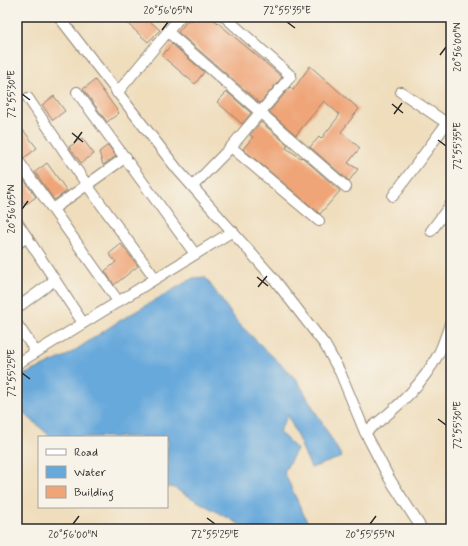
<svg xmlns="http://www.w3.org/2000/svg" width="468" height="546" font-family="Mynerve,sans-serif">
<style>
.water{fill:#67a9db;stroke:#496a83}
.building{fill:#efa578}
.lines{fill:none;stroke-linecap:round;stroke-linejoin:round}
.minor-casing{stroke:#8d8474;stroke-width:12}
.minor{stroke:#fff;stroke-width:10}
.ticks{fill:none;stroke:#2b2b2b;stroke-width:1.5}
.neatline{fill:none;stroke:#2b2b2b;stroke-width:1.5}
.ticks-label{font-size:10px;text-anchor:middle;fill:#2b2b2b}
</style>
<rect width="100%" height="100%" fill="#f7f3e8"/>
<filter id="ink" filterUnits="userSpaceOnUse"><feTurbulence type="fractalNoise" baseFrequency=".025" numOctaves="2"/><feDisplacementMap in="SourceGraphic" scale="8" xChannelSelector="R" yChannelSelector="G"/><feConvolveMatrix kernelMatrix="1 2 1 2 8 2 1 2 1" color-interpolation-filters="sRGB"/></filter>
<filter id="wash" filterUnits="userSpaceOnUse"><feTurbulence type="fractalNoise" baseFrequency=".012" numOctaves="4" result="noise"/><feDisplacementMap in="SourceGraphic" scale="16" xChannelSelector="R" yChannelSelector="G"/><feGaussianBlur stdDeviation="0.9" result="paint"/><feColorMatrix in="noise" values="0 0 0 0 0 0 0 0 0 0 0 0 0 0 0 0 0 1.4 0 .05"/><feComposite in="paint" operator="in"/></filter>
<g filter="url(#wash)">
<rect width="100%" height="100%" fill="#efddbc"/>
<polygon class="water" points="205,277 238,323 297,380 342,457 311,468 288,415 279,432 297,449 284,472 310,528 308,529 248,529 172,487 167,488 167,437 51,437 17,407 17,378 68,355 116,323 193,278"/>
<g id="blocks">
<g class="building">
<polygon points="120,17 145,17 160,30 148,42"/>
<polygon points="195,17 211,17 282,77 260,103 178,32 189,19 191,21"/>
<polygon points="172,44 204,72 195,84 162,56"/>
<polygon points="310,66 359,109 341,132 360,148 348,163 358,169 349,181 310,147 319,137 321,139 339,116 339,114 324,101 296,135 269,112 290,87 293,90"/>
<polygon points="95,80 119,113 107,122 83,89"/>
<polygon points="227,92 251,113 242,124 217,102"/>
<polygon points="54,96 65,111 53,120 42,105"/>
<polygon points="261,122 288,145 286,148 301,158 302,157 340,191 320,214 243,149 253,137 250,135"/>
<polygon points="23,130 37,148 24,158 17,153 17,135"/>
<polygon points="82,138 94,154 81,163 69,147"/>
<polygon points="108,145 116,156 103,165 99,152"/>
<polygon points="47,163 67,191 54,200 35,172"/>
<polygon points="17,170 36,197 25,205 17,195"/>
<polygon points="121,244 138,266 114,285 105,271 116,262 109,254"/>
</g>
</g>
</g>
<g filter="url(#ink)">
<use href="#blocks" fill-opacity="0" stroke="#8d8474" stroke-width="1"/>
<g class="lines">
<g class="minor-casing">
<g id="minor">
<polyline points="59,17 177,169 274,279 325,345 340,372 365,432 389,478 422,529"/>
<polyline points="168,32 346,187"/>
<polyline points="77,92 195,254"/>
<polyline points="401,92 451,126"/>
<polyline points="117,93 180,17"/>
<polyline points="28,98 87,185 155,278"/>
<polyline points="231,147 319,221"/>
<polyline points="17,159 118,301"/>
<polyline points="193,186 231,147 291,76 225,17"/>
<polyline points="393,196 447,123"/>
<polyline points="53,209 126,157"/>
<polyline points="17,222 83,323"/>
<polyline points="431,231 451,204"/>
<polyline points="17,244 27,237"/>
<polyline points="17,308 55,280"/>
<polyline points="17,324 36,352"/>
<polyline points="17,364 233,231"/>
<path d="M365,432c28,-20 58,-48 74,-79 5,-10 8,-21 12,-32"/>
</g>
</g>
<use href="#minor" class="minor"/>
</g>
</g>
<path class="ticks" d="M287,22l8,6M162,30l6,-8M440,55l6,-8M22,94l8,6M392,104l11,9M394,114l8,-11M72,133l11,9M438,140l8,6M74,143l8,-11M22,209l6,-8M257,277l11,9M258,287l9,-11M22,373l8,6M438,419l8,6M207,518l8,6M73,524l6,-8M370,524l6,-8"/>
<rect width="468" height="546" fill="none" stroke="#f7f3e8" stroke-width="44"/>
<rect x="38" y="436" width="130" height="72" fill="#f7f3e8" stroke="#a5a39c"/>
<rect x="46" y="449" width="20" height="6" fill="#ffffff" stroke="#a5a39c"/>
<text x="74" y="456" font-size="12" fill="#2b2b2b">Road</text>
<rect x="46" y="466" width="20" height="12" fill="#67a9db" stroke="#a5a39c"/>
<text x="74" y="476" font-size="12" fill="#2b2b2b">Water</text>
<rect x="46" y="486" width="20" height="12" fill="#efa578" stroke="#a5a39c"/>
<text x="74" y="496" font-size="12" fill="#2b2b2b">Building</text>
<rect x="22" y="22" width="424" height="502" class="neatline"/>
<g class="ticks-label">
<text x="168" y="14">20°56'05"N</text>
<text x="287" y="14">72°55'35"E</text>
<text transform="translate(457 47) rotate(-90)" y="4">20°56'00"N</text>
<text transform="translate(11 94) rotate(-90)" y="4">72°55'30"E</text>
<text transform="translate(457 146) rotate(-90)" y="4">72°55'35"E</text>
<text transform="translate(11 209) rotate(-90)" y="4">20°56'05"N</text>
<text transform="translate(11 373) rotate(-90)" y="4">72°55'25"E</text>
<text transform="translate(457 425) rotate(-90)" y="4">72°55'30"E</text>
<text x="73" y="538">20°56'00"N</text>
<text x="215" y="538">72°55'25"E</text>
<text x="370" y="538">20°55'55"N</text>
</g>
</svg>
